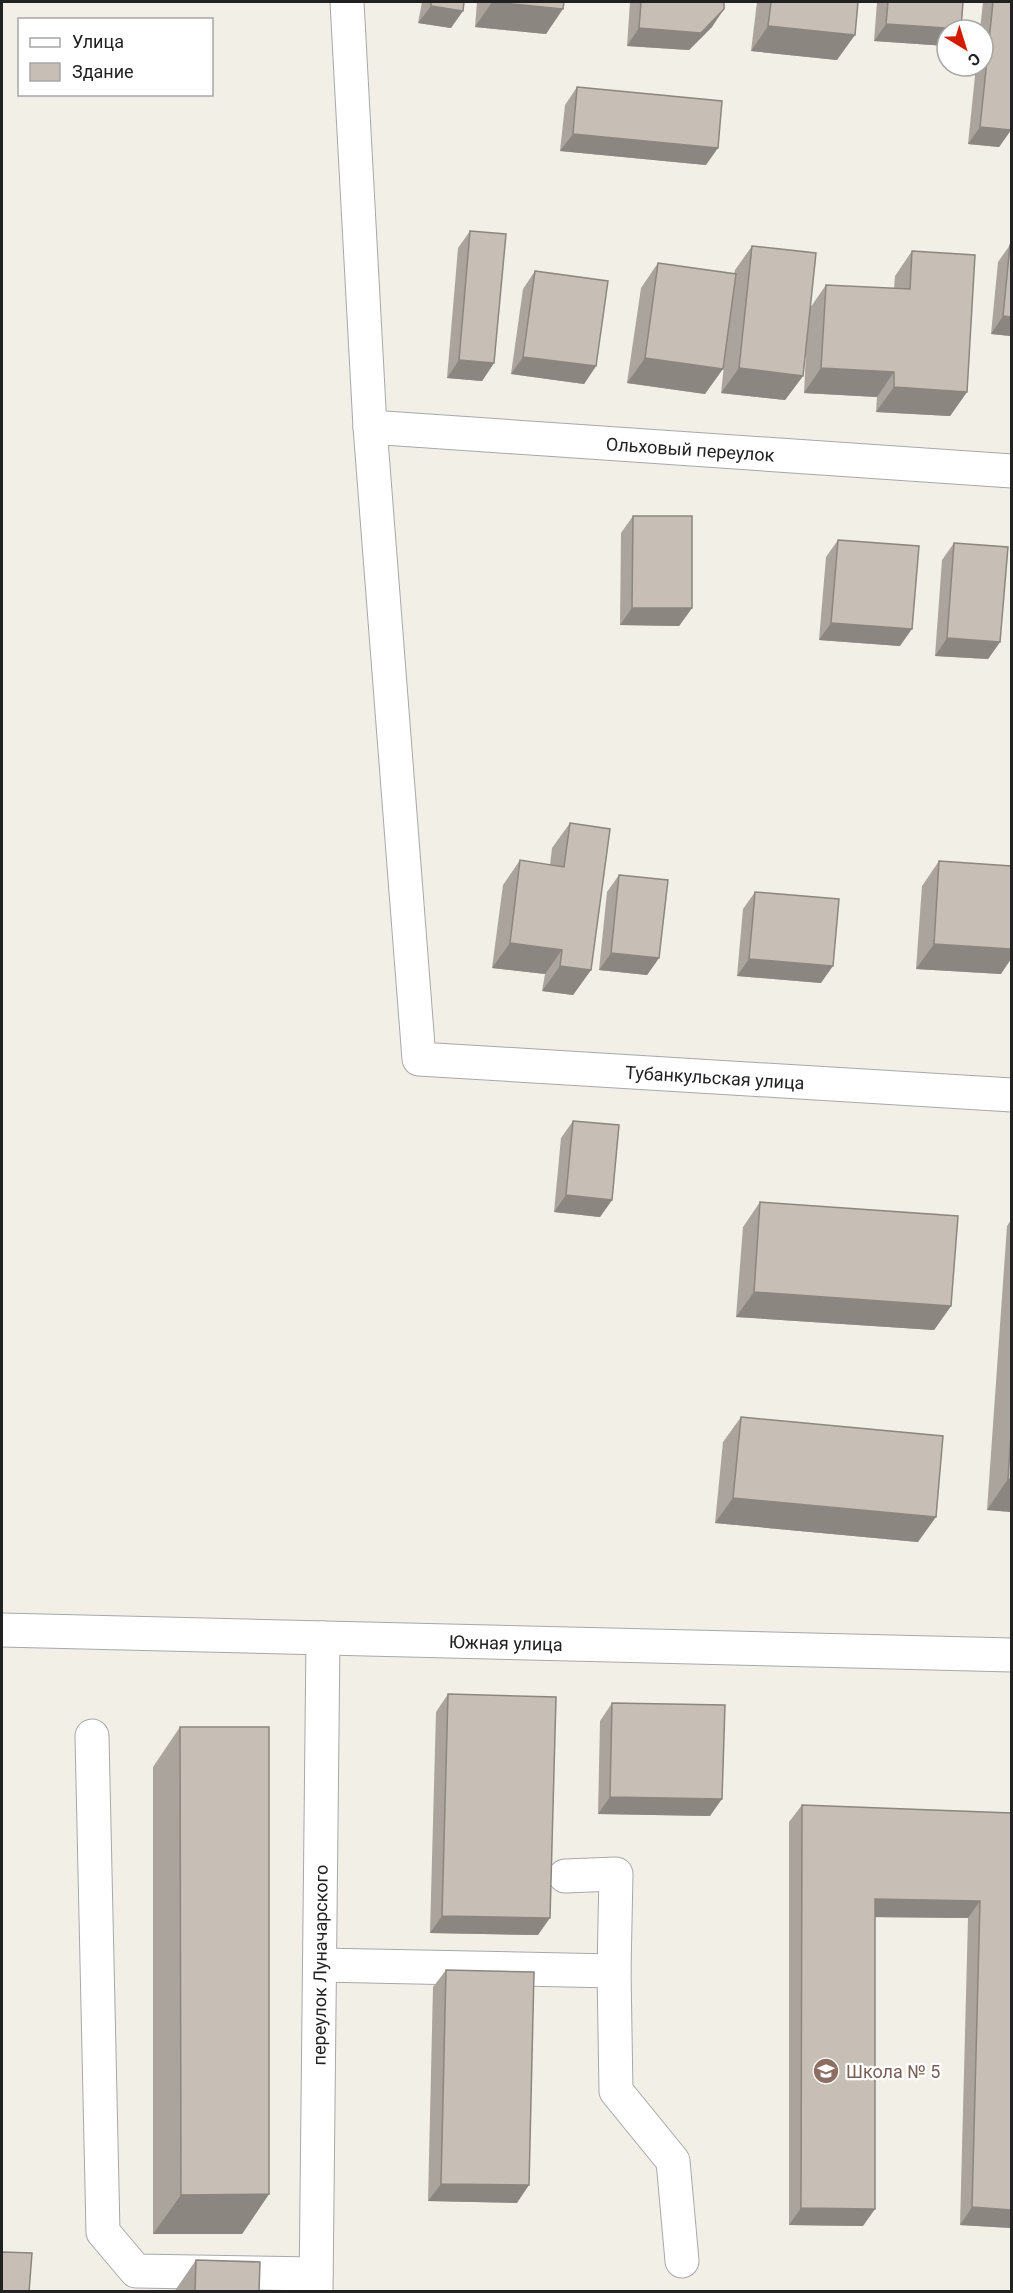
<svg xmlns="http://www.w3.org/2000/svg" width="1013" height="2293" font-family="Roboto,sans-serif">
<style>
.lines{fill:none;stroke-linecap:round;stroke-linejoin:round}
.minor-casing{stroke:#a8a8a8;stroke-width:35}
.minor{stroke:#fff;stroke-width:33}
.wall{fill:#aba49d}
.shaded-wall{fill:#8b867f}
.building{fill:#c7bfb6;stroke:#8b867f;stroke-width:1.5}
.labels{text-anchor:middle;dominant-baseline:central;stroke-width:4.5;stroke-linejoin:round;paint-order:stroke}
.street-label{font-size:18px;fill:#212121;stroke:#fff}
.education-label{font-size:18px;fill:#785e54;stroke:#fff;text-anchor:start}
</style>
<rect width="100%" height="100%" fill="#f2efe7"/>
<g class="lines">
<g class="minor-casing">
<g id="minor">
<path id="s1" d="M347,2l23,425 49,632 593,36"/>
<path id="s2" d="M370,427l642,44"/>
<path id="s3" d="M2,1630l1010,25"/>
<polyline points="92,1736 103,2232 136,2271 316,2274"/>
<polyline points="320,1965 614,1971 616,1874 565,1876"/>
<polyline points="614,1971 616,2091 673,2161 682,2261"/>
<path id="s4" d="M316,2292l7,-654"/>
</g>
</g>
<use href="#minor" class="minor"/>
</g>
<g class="wall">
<polygon points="422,2 464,2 451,28 418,23"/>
<polygon points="477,2 564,2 546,34 475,27"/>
<polygon points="630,2 724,2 712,27 689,50 627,46"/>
<polygon points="757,2 858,2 837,60 751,51"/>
<polygon points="877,2 963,2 961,29 960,30 947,30 947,46 874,41"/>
<polygon points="983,2 1011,2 1011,130 999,147 968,144 976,66 983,66 983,30 980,30"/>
<polygon points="577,87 706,165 560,151 565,105"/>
<polygon points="470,231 494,363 482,381 447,378 458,248"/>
<polygon points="1010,245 1011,245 1011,336 991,334 998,262"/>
<polygon points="752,246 810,308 826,285 894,289 895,276 912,251 967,392 950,416 876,412 877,397 804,393 807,332 803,376 785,400 721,393 728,329 705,394 627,383 641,288 658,263 734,274 735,270"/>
<polygon points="535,271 596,366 584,384 511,374 523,289"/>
<polygon points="633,516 692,608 679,626 620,625 621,533"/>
<polygon points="838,540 900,646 819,640 826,557"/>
<polygon points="954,543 1000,642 988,659 935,656 942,560"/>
<polygon points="570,823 591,970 573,995 542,991 545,974 492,968 503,885 520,860 550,865 552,848"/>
<polygon points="939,861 1001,974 916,969 922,886"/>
<polygon points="619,875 659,958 647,975 599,970 607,892"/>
<polygon points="755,892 821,983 737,976 743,909"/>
<polygon points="573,1121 612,1200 600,1217 554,1212 561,1138"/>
<polygon points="760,1202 951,1306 934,1330 736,1317 743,1227"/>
<polygon points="1011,1220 1011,1512 987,1510 1007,1226"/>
<polygon points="741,1417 918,1542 715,1523 723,1442"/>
<polygon points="448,1694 538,1935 430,1933 436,1712"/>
<polygon points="612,1703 710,1816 598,1814 600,1721"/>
<polygon points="180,1727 269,2194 242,2234 153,2234 153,1767"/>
<polygon points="802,1805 1011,1813 1011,2228 960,2225 968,1918 875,1917 863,2226 789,2225 789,1822"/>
<polygon points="446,1970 517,2203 428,2201 433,1987"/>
<polygon points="196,2260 259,2292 174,2292"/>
</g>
<g class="shaded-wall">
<polygon points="492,2 563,9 546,34 475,27"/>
<polygon points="431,6 463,11 451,28 418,23"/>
<polygon points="724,9 712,27 689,50 627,46 639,28"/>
<polygon points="886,24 961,29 960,30 947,30 947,46 874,41"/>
<polygon points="768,26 855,35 837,60 751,51"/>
<polygon points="980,127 1011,130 999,147 968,144"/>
<polygon points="573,134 718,148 706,165 560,151"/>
<polygon points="1003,316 1011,317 1011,336 991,334"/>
<polygon points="523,357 596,366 584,384 511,374"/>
<polygon points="645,358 723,369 705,394 627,383"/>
<polygon points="459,360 494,363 482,381 447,378"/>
<polygon points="739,368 803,376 785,400 721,393"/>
<polygon points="821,368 894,372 877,397 804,393"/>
<polygon points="894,387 967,392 950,416 876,412"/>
<polygon points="632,608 692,608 679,626 620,625"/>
<polygon points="831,623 912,629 900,646 819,640"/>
<polygon points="947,638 1000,642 988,659 935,656"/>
<polygon points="510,943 562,950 545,974 492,968"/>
<polygon points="934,944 1011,949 1011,959 1001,974 916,969"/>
<polygon points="611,953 659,958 647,975 599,970"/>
<polygon points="749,959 833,966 821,983 737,976"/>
<polygon points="560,966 591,970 573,995 542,991"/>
<polygon points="566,1195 612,1200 600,1217 554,1212"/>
<polygon points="754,1292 951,1306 934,1330 736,1317"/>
<polygon points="1008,1479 1011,1480 1011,1512 987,1510"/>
<polygon points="733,1498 936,1517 918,1542 715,1523"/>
<polygon points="610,1797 722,1799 710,1816 598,1814"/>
<polygon points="875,1899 980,1901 968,1918 863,1917"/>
<polygon points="442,1916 550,1918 538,1935 430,1933"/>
<polygon points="441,2184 529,2185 517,2203 428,2201"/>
<polygon points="269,2194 242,2234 153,2234 181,2195"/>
<polygon points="972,2207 1011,2210 1011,2228 960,2225"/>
<polygon points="801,2208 875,2209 863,2226 789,2225"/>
</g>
<g class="building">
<polygon points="431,2 464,2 463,11 431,6"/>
<polygon points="492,2 564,2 563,9"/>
<polygon points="641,2 724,2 724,9 701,33 639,28"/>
<polygon points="771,2 858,2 855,35 768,26"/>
<polygon points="888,2 963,2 961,29 886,24"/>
<polygon points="993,2 1011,2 1011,130 980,127"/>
<polygon points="577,87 722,101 718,148 573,134"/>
<polygon points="470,231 506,234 494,363 459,360"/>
<polygon points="1010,245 1011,245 1011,317 1003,316"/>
<polygon points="752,246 816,253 803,376 739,368"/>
<polygon points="912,251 975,255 967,392 894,387 894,372 821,368 826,285 910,289"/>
<polygon points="658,263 736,274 723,369 645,358"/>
<polygon points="535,271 608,281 596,366 523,357"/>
<polygon points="633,516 692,516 692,608 632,608"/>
<polygon points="838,540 919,546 912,629 831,623"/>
<polygon points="954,543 1008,547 1000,642 947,638"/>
<polygon points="570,823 610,829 591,970 560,966 562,950 510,943 520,860 564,867"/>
<polygon points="939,861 1011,866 1011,949 934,944"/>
<polygon points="619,875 668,880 659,958 611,953"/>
<polygon points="755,892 839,899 833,966 749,959"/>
<polygon points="573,1121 619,1125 612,1200 566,1195"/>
<polygon points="760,1202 958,1216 951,1306 754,1292"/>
<polygon points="741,1417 943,1436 936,1517 733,1498"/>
<polygon points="1011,1433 1011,1480 1008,1479"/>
<polygon points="448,1694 556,1697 550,1918 442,1916"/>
<polygon points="612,1703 725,1705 722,1799 610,1797"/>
<polygon points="180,1727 269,1727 269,2194 181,2195"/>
<polygon points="802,1805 1011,1813 1011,2210 972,2207 980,1901 875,1899 875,2209 801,2208"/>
<polygon points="446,1970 534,1972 529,2185 441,2184"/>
<polygon points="2,2252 32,2253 29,2292 2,2292"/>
<polygon points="196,2260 260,2262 259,2292 195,2292"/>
</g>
<defs>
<g id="school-disc" transform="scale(1.35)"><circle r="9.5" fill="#8d6e63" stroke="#fff"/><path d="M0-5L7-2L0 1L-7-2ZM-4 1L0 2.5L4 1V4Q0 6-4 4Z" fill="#fff"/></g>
</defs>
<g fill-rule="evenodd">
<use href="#school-disc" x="826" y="2071"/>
</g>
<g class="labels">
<g class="street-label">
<text stroke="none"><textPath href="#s2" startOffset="321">Ольховый переулок</textPath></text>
<text stroke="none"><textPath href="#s1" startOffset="1356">Тубанкульская улица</textPath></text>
<text stroke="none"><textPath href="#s3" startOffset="504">Южная улица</textPath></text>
<text stroke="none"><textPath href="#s4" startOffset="327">переулок Луначарского</textPath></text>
</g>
<g class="education-label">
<text x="846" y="2071">Школа № 5</text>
</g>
</g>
<rect width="1013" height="2293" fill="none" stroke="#212121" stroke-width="6"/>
<rect x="18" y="18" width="195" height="78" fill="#ffffff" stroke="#a6a6a6" stroke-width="1.5"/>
<rect x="30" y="38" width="30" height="9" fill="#ffffff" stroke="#a6a6a6" stroke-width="1.5"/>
<text x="72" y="48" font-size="18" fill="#212121">Улица</text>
<rect x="30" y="63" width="30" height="18" fill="#c7bfb6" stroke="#a6a6a6" stroke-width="1.5"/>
<text x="72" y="78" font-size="18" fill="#212121">Здание</text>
<g transform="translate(965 48) rotate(142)"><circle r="28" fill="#ffffff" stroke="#a6a6a6" stroke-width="1.5"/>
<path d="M0-4.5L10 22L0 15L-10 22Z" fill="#d21b00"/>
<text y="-9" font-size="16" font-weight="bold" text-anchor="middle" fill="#212121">С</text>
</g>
</svg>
